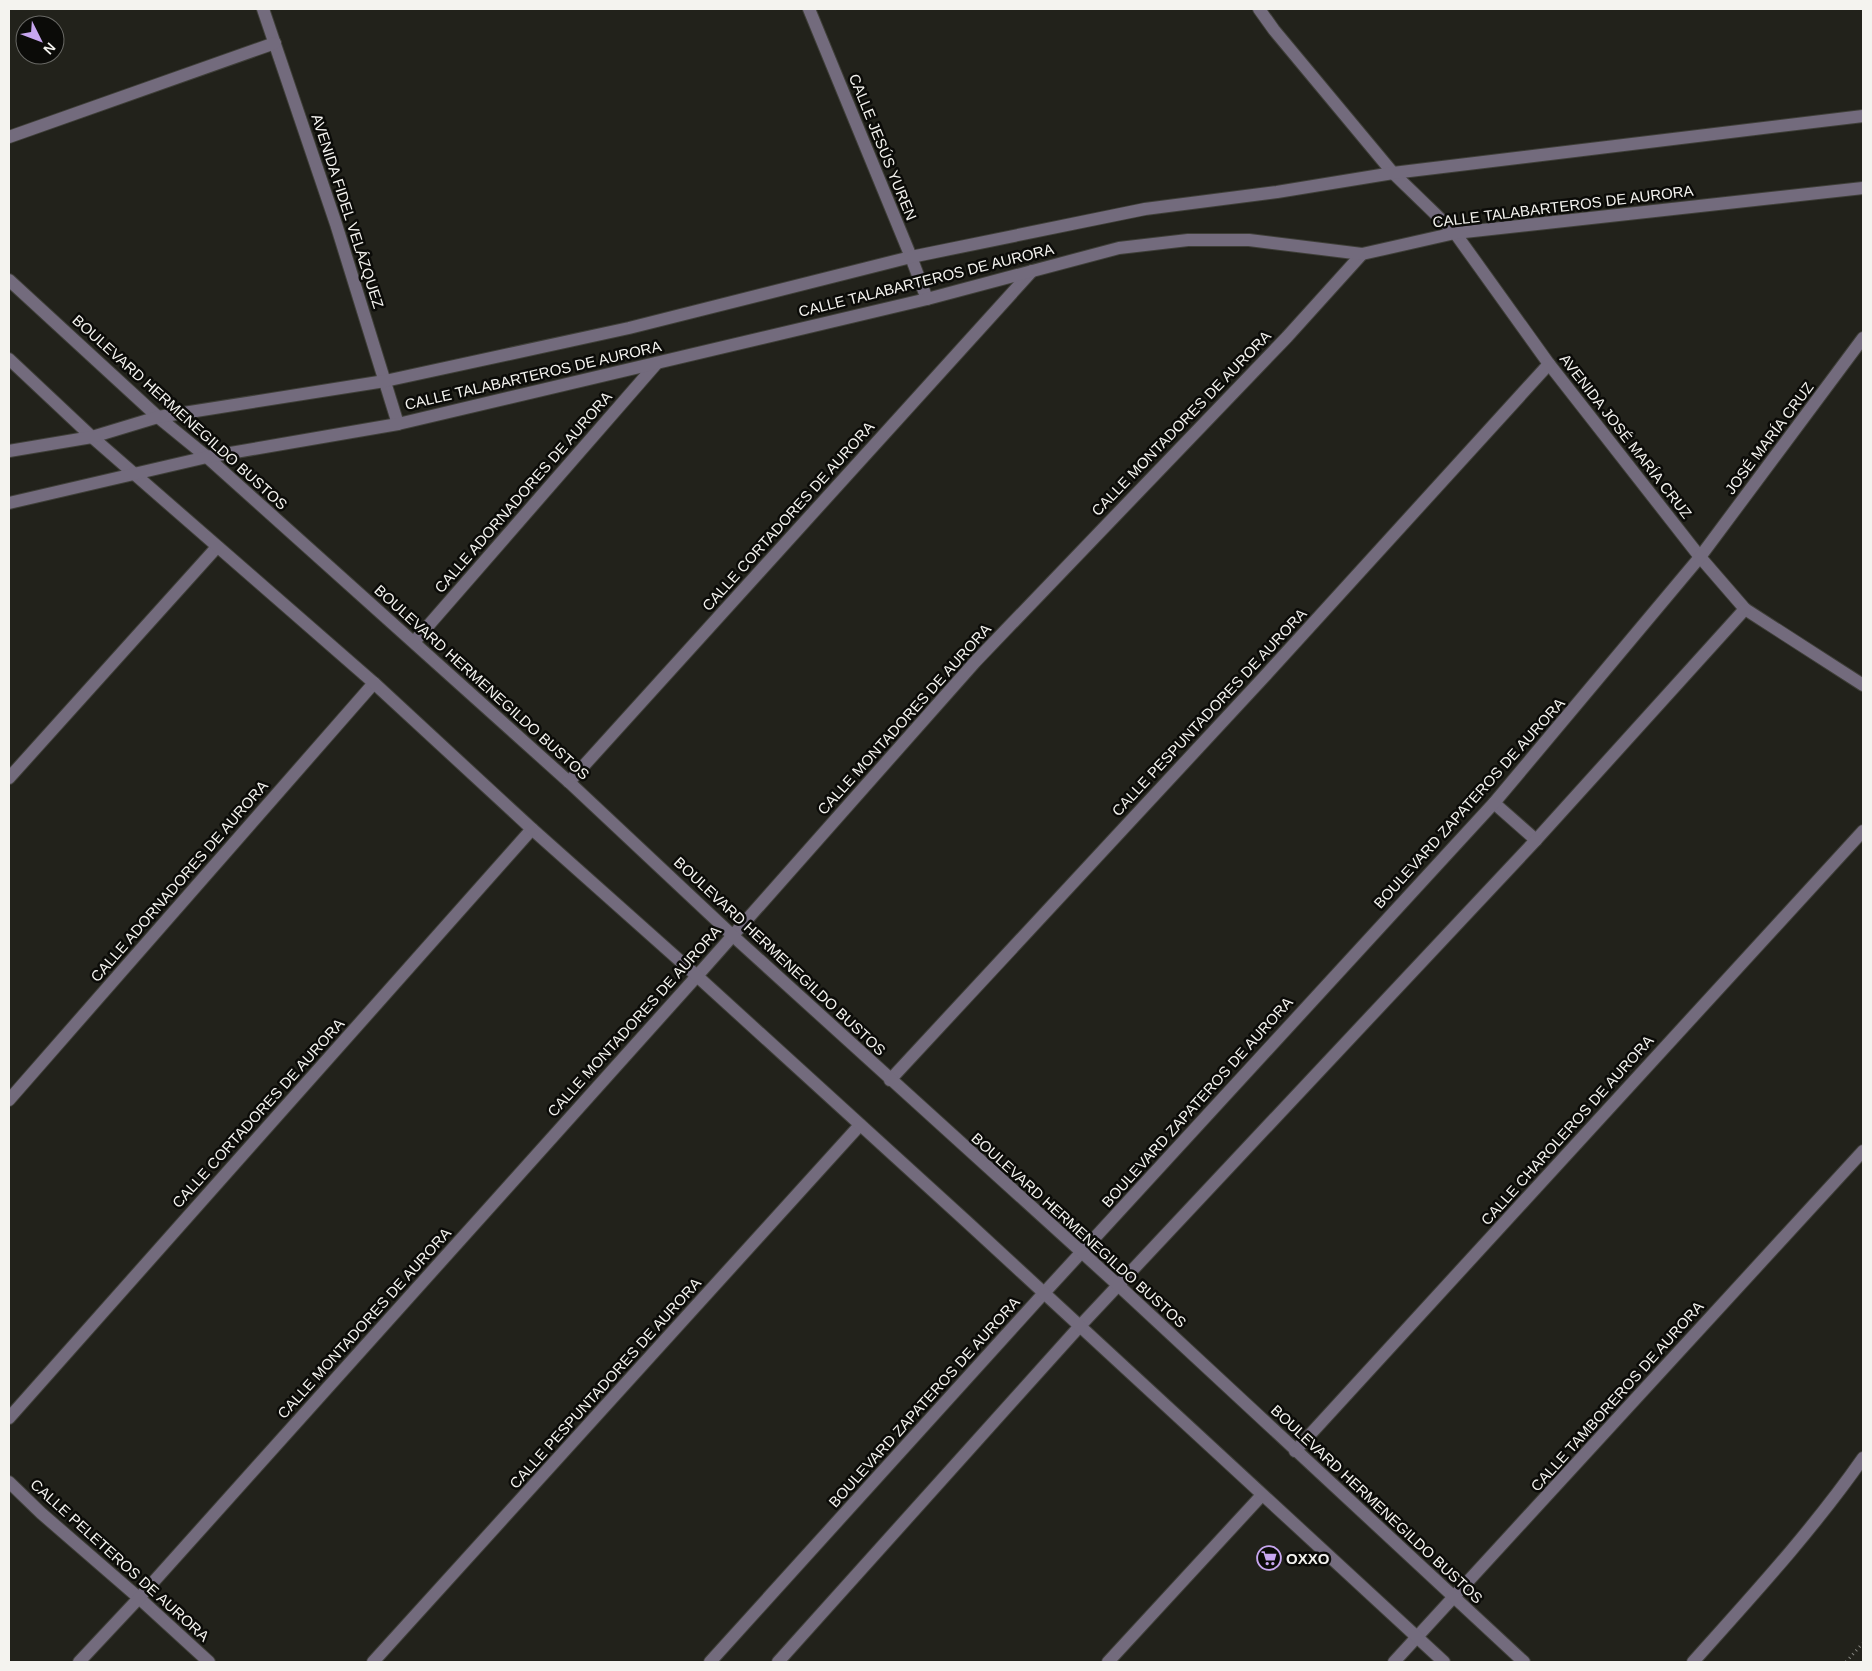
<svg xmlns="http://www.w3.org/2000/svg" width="1872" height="1671" font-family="Arial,sans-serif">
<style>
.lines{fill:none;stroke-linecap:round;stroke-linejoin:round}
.minor-casing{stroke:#3f3f39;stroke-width:14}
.tertiary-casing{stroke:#3f3f39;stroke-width:14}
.path{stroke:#868680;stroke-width:3;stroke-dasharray:1 4;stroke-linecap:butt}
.minor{stroke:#736b7d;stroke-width:12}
.tertiary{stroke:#736b7d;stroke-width:12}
.labels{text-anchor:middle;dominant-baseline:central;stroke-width:5;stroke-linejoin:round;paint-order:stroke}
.street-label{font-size:15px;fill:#f4f3ef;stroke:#0b0b08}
.poi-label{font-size:15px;font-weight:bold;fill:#f4f3ef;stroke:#0b0b08;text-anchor:start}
</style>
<rect width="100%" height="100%" fill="#22221b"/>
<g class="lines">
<g class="minor-casing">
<g id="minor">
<polyline points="263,9 336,224 398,424"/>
<polyline points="809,9 911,257 927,299"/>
<polyline points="1259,9 1274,30 1393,173 1455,233 1549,364 1700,557 1745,609 1863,685"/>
<polyline points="9,137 275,43"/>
<polyline points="414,642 657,363"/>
<polyline points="9,778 217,547"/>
<polyline points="569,782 1032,271"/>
<polyline points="1494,803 1536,840"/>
<polyline points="890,1080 1264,677 1549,364"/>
<polyline points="9,1100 374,683"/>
<polyline points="9,1418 532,829"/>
<polyline points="1295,1451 1863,831"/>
<polyline points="9,1482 41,1513 139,1598 209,1662"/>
<polyline points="79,1662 139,1598 697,976 975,662 1287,337 1362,254"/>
<polyline points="373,1662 860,1125"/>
<polyline points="710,1662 1044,1293 1494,803 1700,557 1863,338"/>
<polyline points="778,1662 1079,1327 1536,840 1745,609"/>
<polyline points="1108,1662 1262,1495"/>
<polyline points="1394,1662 1863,1151"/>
<path d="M1693,1662c59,-66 119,-131 170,-204"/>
</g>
</g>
<g class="tertiary-casing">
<g id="tertiary">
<polyline points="9,280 158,417 207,457 569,782 732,935 1118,1285 1524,1662"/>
<polyline points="9,359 92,437 374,683 532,829 697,976 966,1221 1444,1662"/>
<polyline points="9,451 92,437 158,417 385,381 629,328 911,257 1145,209 1277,192 1393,173 1863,116"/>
<polyline points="9,503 207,457 398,424 927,299 1119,248 1188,240 1249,240 1362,254 1455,233 1863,188"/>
</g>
</g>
<polyline class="path" points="1846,1662 1863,1643"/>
<use href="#minor" class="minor"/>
<use href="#tertiary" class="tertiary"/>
</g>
<defs>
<g id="supermarket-ring" transform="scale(1.25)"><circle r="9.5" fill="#0b0b08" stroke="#c7a6ef" stroke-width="1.5"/><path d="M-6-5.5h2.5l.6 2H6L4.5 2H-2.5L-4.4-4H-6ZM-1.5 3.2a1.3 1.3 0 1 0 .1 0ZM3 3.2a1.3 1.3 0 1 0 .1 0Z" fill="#c7a6ef"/></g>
</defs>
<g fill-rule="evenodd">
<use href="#supermarket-ring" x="1269" y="1558"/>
</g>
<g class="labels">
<g class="street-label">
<text transform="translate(883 147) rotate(68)">CALLE JESÚS YUREN</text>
<text transform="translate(1563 206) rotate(-7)">CALLE TALABARTEROS DE AURORA</text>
<text transform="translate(348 211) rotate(72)">AVENIDA FIDEL VELÁZQUEZ</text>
<text transform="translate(926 280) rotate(-14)">CALLE TALABARTEROS DE AURORA</text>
<text transform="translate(533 375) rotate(-13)">CALLE TALABARTEROS DE AURORA</text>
<text transform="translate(180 412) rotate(42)">BOULEVARD HERMENEGILDO BUSTOS</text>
<text transform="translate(1181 423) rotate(-46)">CALLE MONTADORES DE AURORA</text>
<text transform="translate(1626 436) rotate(52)">AVENIDA JOSÉ MARÍA CRUZ</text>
<text transform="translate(1769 438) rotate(-53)">JOSÉ MARÍA CRUZ</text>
<text transform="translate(523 492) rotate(-49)">CALLE ADORNADORES DE AURORA</text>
<text transform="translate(788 516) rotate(-48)">CALLE CORTADORES DE AURORA</text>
<text transform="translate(482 682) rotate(42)">BOULEVARD HERMENEGILDO BUSTOS</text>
<text transform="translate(1209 712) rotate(-47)">CALLE PESPUNTADORES DE AURORA</text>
<text transform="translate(904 719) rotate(-48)">CALLE MONTADORES DE AURORA</text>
<text transform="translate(1469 803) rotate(-48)">BOULEVARD ZAPATEROS DE AURORA</text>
<text transform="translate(179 881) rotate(-49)">CALLE ADORNADORES DE AURORA</text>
<text transform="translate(780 956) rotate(43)">BOULEVARD HERMENEGILDO BUSTOS</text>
<text transform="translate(634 1021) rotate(-48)">CALLE MONTADORES DE AURORA</text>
<text transform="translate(1197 1102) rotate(-48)">BOULEVARD ZAPATEROS DE AURORA</text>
<text transform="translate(258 1113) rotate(-48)">CALLE CORTADORES DE AURORA</text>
<text transform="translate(1567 1130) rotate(-48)">CALLE CHAROLEROS DE AURORA</text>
<text transform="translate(1079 1230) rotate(42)">BOULEVARD HERMENEGILDO BUSTOS</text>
<text transform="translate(364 1323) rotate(-48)">CALLE MONTADORES DE AURORA</text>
<text transform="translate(605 1383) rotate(-48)">CALLE PESPUNTADORES DE AURORA</text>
<text transform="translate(1617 1396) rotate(-48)">CALLE TAMBOREROS DE AURORA</text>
<text transform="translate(924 1402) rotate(-48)">BOULEVARD ZAPATEROS DE AURORA</text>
<text transform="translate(1377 1504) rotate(43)">BOULEVARD HERMENEGILDO BUSTOS</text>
<text transform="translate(120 1560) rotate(42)">CALLE PELETEROS DE AURORA</text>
</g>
<g class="poi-label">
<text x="1286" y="1558">OXXO</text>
</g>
</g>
<rect width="1872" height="1671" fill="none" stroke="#f4f3ef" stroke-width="20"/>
<g transform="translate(40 40) rotate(132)"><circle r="24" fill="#0b0b08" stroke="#686864"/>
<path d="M0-4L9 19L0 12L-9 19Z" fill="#c7a6ef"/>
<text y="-8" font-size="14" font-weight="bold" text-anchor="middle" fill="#f4f3ef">N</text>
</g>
</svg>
